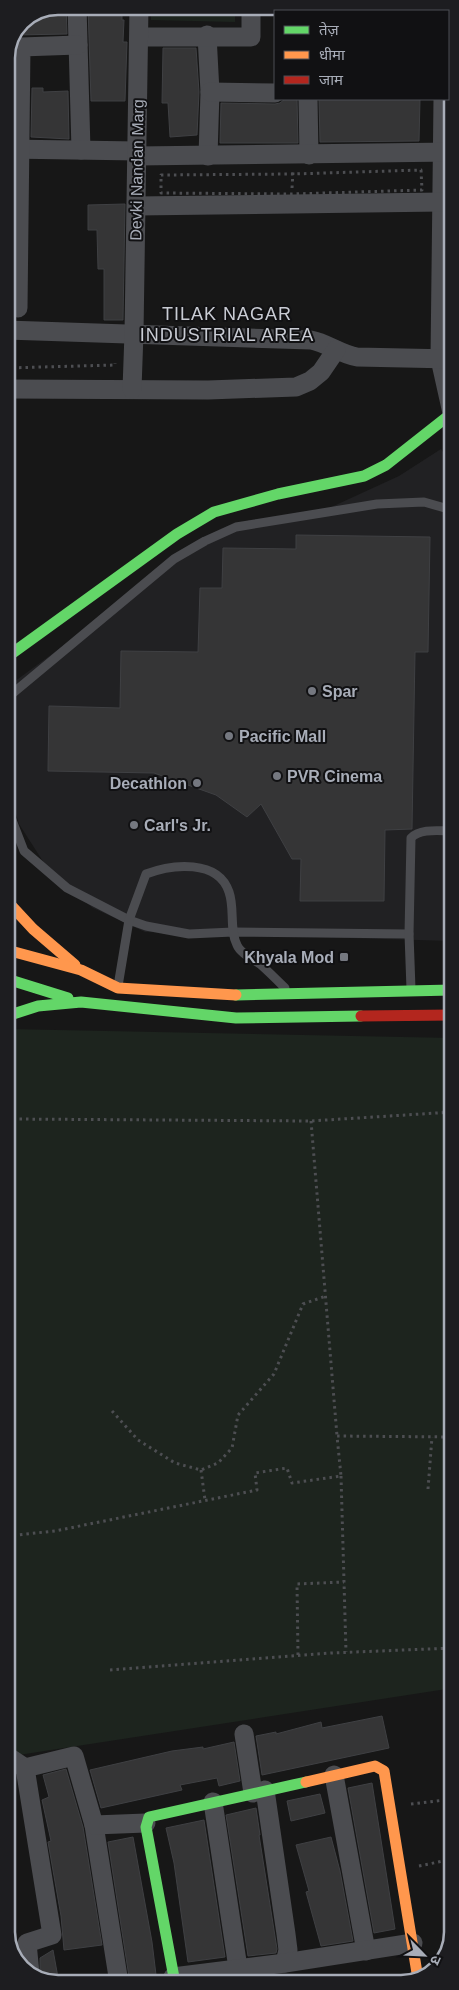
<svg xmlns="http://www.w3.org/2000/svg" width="459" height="1990" font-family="Arial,'Noto Sans Devanagari',sans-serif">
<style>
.built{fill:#212123}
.green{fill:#1d241e}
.building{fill:#353536;stroke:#3f4043}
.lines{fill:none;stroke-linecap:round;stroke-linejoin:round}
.path{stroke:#4d4e52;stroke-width:3;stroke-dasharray:2.5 4;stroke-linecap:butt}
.lane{stroke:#4b4c50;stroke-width:9}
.street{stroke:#4b4c50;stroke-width:19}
.fast{stroke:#63d668;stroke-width:11}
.slow{stroke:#ff974d;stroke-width:11}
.jam{stroke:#b3261e;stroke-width:11}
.poi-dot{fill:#757880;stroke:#111113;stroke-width:2}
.labels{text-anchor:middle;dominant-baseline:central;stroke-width:4;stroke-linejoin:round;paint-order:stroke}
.street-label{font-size:16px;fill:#a8adb8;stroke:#111113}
.poi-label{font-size:16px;font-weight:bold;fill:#a8adb8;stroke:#111113;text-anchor:start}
.neighbourhood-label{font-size:18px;letter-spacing:1px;fill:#c9ccd4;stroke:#111113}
.rim{fill:none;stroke:#a8adb8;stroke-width:2.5}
</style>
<rect width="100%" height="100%" fill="#171717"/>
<polygon class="built" points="441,449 452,465 452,941 145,932 93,908 53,877 19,824 7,785 7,687 176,563 249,520 314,515 399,476"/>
<g class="green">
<polygon points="151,6 235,6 235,22 151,20"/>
<polygon points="7,1029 452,1038 453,1688 12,1756 7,1322"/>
</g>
<g class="building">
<polygon points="58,6 66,6 67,34 16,35 22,21"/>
<polygon points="88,6 122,6 122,20 124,20 123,42 127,42 125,101 91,101"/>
<polygon points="163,48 196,48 199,92 197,135 170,137 168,103 162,103"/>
<polygon points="32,88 43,88 43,92 68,91 69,139 31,137"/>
<polygon points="285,99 297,99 298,143 220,143 221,103 275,104 280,103"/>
<polygon points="319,99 420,99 419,141 320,142"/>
<polygon points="125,204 123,320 104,320 104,269 98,269 97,230 88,230 88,205"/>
<polygon points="296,535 430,537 428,652 415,652 412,829 385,830 384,901 300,901 301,859 292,859 261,804 247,817 216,795 154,773 48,771 49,706 120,708 121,651 198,652 200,588 222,588 223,548 296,549"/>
<polygon points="382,1716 389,1748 262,1775 256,1736 276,1732 276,1734 321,1722 322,1728"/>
<polygon points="234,1742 240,1781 219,1786 217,1778 180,1785 182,1790 101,1808 90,1770 172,1751 203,1747 203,1749"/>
<polygon points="66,1769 83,1827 102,1945 64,1950 61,1916 48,1842 51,1841 42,1800 49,1797 43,1775"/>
<polygon points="372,1783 395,1929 374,1933 348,1788"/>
<polygon points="320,1794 325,1813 291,1821 287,1801"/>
<polygon points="256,1808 260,1835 259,1835 277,1949 276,1953 248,1956 226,1815"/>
<polygon points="204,1820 225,1957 188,1962 174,1863 166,1828"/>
<polygon points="133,1837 152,1942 157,1983 130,1983 108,1842"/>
<polygon points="331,1837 340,1871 353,1941 321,1946 306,1892 309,1891 296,1845"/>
<polygon points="53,1950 59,1983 51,1983 40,1978 40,1958"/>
</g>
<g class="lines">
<g class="path">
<polyline points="165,6 165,11 234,12"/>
<polyline points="206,13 206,6"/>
<polygon points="421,170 422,190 292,194 161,193 161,175 293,174"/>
<polyline points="292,188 293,172"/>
<polyline points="6,368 115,365 115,363"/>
<polyline points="444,1112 447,1098 452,1087"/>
<polyline points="445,1112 452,1120"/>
<polyline points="13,1119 311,1121 452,1112"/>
<polyline points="311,1121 337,1436"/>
<polyline points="112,1411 138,1440 175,1463 201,1470 218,1463 232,1448 238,1415 274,1374 303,1304 326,1296"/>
<polyline points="201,1470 205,1500"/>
<polyline points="341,1476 346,1652"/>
<polyline points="428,1489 432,1437"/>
<polyline points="7,1536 55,1531 257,1490 255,1473 287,1468 292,1483 341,1476 337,1436 452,1437"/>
<polyline points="298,1655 297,1584 344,1582"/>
<polyline points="110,1670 331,1653 453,1648"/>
<polyline points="411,1804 453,1799"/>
<polyline points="419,1866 453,1859"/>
</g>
<g class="lane">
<polyline points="7,698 174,559 205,541 236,527 377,504 424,502 452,510"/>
<polyline points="7,807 24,851 67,888 129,920 146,926 189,934 233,932 409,934"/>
<path d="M118,986l11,-66 17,-46c26,-10 72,-15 83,18 6,17 0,37 8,53 3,8 16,14 23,19 9,8 17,16 25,24"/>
<path d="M411,989l-2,-55 2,-96c9,-10 29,-7 41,-7"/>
</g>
<g class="street">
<polyline points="77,6 81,150"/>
<polyline points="308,11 308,7"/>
<polyline points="370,11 370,7"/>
<polyline points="207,35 210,92 208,156"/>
<polyline points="139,37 251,37 251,6"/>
<polyline points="210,92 275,93"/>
<polyline points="308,99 309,155"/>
<polyline points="443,99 440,359 452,413"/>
<polyline points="8,149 138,151"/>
<polyline points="137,156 452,152"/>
<polyline points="137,206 442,202"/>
<polyline points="18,308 21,47 78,45"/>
<path d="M6,330l305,10c16,3 29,14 46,17l95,2"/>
<polyline points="6,389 208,390 296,387 310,381 321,372 336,350"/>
<polyline points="132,389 134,333 139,6"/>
<polyline points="244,1734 253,1793"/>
<polyline points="7,1756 25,1768"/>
<polyline points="334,1775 366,1951"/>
<polyline points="265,1790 286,1934 288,1950 285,1963"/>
<polyline points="213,1802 238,1968"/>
<polyline points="94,1825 119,1983"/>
<polyline points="30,1974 27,1943 52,1935 25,1768 74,1756 94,1825 146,1823"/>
<polyline points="173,1977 285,1963 413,1943"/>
</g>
<g class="fast">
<polyline points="7,657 177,534 214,512 278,494 364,476 386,465 452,413"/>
<polyline points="7,979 68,998"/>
<polyline points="236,995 452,990"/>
<polyline points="7,1016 38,1006 81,1002 236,1018 361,1016"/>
<polyline points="175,1983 146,1827 149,1817 306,1782"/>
</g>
<g class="slow">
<polyline points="7,901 33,929 75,965"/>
<polyline points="7,950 81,970 118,988 236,995"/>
<polyline points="306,1782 375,1766 384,1771 418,1979"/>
</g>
<polyline class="jam" points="361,1016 452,1015"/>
</g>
<g class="poi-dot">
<circle cx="312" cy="691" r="5"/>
<circle cx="229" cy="736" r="5"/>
<circle cx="277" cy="776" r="5"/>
<circle cx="197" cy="783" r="5"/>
<circle cx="134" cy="825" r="5"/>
<rect x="339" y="952" width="10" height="10" rx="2.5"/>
</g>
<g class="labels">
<g class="street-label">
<text transform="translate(137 170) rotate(-89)">Devki Nandan Marg</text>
</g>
<g class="poi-label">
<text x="322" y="691">Spar</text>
<text x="239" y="736">Pacific Mall</text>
<text x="287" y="776">PVR Cinema</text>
<text x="187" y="783" text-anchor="end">Decathlon</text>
<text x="144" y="825">Carl's Jr.</text>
<text x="334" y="957" text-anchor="end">Khyala Mod</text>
</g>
<g class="neighbourhood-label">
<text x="227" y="314">TILAK NAGAR<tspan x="227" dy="21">INDUSTRIAL AREA</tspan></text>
</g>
</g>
<path d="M0 0H459V1990H0ZM58 15H401A43 43 0 0 1 444 58V1932A43 43 0 0 1 401 1975H58A43 43 0 0 1 15 1932V58A43 43 0 0 1 58 15Z" fill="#1d1d20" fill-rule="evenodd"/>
<path class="rim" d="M58 15H401A43 43 0 0 1 444 58V1932A43 43 0 0 1 401 1975H58A43 43 0 0 1 15 1932V58A43 43 0 0 1 58 15Z"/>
<rect x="274" y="10" width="175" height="90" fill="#111113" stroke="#4d4f55"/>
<rect x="284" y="26" width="25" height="8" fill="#63d668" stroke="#4d4f55"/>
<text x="319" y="35" font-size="15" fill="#a8adb8">तेज़</text>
<rect x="284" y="51" width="25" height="8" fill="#ff974d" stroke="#4d4f55"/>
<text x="319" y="60" font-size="15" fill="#a8adb8">धीमा</text>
<rect x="284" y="76" width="25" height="8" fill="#b3261e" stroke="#4d4f55"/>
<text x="319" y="85" font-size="15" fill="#a8adb8">जाम</text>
<g transform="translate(424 1955) rotate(114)" stroke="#111113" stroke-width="4" paint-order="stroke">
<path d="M0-4L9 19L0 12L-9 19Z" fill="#a8adb8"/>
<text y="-8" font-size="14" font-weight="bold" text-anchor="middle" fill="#a8adb8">उ</text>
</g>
</svg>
